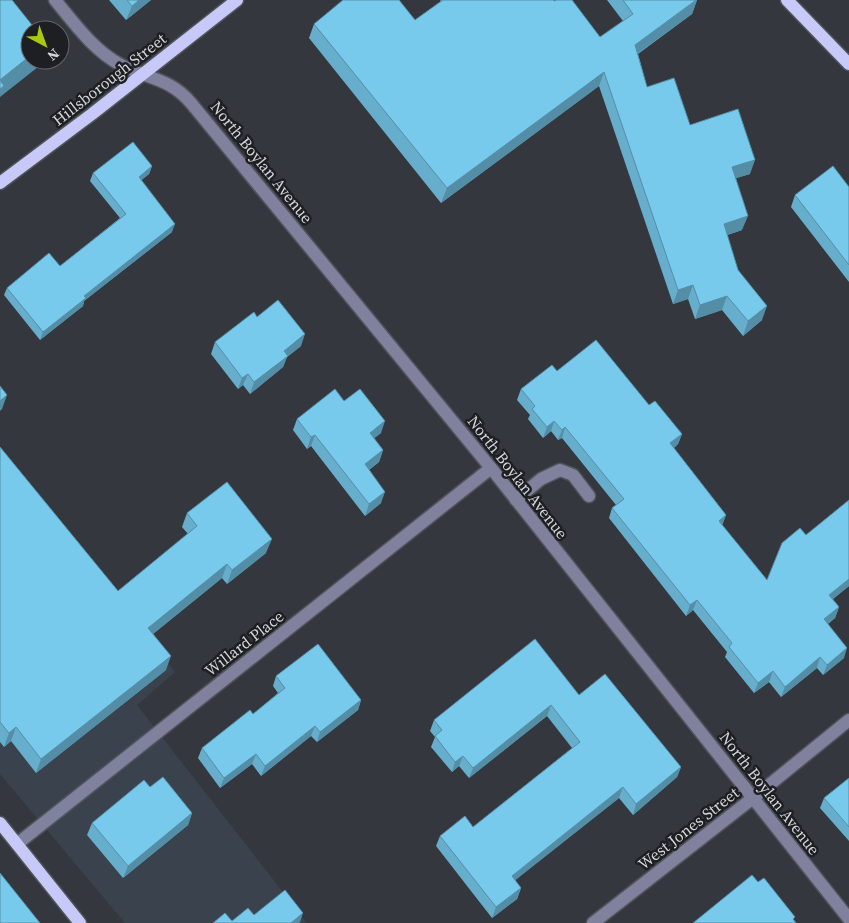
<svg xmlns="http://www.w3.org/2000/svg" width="849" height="923" font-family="'Source Serif 4',serif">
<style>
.built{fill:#3a424d}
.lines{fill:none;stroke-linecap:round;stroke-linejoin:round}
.minor-casing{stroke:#50545a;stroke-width:15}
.major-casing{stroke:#50545a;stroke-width:15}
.minor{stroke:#7f819d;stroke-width:12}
.major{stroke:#c7caf8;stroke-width:12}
.wall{fill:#67aecc}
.shaded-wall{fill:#548da6}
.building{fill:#78caed;stroke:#548da6}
.labels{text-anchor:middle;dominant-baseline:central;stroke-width:5;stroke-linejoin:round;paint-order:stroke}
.street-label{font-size:16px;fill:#d2d5d9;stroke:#1d1f22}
</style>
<rect width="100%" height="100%" fill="#34383e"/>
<polygon class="built" points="0,458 175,672 137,705 307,923 125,923 0,774"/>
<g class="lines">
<g class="minor-casing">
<g id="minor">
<path d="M55,0c19,23 39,51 66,65 27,14 49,13 70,38l300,365 358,451"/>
<polyline points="516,500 541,479 560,470 573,475 589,496"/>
<polyline points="17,844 491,468"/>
<polyline points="593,923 753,798 849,720"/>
</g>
</g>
<g class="major-casing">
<g id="major">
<polyline points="787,0 849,64"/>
<polyline points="0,183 92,114 237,0"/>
<polyline points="0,823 80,923"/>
</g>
</g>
<use href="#minor" class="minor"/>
<use href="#major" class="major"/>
</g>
<g class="wall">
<polygon points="109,0 151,0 126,20"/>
<polygon points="440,0 553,0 600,37 623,21 607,0 697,0 692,14 638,54 647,87 690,125 750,174 736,178 742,230 727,235 738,270 762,320 743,336 722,310 695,319 688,299 673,304 599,86 441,203 309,38 314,24 415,20 441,1"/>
<polygon points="152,166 149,174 141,180 172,232 84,301 83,306 40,340 4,295 7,288 60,266 120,218 90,181 93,173"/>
<polygon points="849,187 849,282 791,207 795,195"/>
<polygon points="257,317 301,346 287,357 283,367 250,394 243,385 238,389 211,354 215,342"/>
<polygon points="557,371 649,405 682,434 678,444 674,448 726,515 722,525 767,580 806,535 849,500 849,586 833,599 839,607 835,618 828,624 844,658 823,675 817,668 781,697 769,682 754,693 725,657 727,652 693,610 686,616 609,518 612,508 616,505 562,438 558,440 551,431 543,438 528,419 530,415 517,400 521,389"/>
<polygon points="344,401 381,433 374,438 383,450 379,462 369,470 381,503 365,516 311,446 307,449 293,430 297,419"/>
<polygon points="0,447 118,591 188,534 182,527 187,513 266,553 227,584 222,578 153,634 166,670 36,773 11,741 4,747 0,742"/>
<polygon points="276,676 361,700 358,710 317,742 311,736 261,776 252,764 220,788 198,758 202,748 253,714 278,693 273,686"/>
<polygon points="579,695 681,767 677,777 633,815 619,798 515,880 521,888 517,899 492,918 436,846 440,836 473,827 572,748 547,716 469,778 459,766 452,772 431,747 435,737 430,731 434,720"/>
<polygon points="849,778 849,841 820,808 824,798"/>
<polygon points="150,787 192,813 188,825 123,878 87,835 92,823"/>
</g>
<g class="shaded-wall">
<polygon points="139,0 151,0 126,20 132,6"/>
<polygon points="697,0 692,14 630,59 635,45"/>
<polygon points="30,56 30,60 40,60 38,67 0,97 0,80"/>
<polygon points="604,72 599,86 441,203 447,188"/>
<polygon points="755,160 750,174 727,181 732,167"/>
<polygon points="152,166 149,174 136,185 139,177"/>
<polygon points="748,216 742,230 719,238 724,224"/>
<polygon points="175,224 172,232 84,301 83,306 40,340 43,332 84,296"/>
<polygon points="693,285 688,299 673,304 678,290"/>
<polygon points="727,296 722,310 695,319 700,305"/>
<polygon points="767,306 762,320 743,336 748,321"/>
<polygon points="305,334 301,346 287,357 283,367 250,394 254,382 284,351"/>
<polygon points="248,374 243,385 238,389 242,378"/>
<polygon points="7,395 2,409 0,411 0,401"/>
<polygon points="385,421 381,433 366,445 370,433"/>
<polygon points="554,421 551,431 543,438 547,427"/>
<polygon points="565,427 562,438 558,440 562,430"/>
<polygon points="682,434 678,444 666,454 670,443"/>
<polygon points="315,435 311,446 307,449 311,437"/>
<polygon points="383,450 379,462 361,476 365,464"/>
<polygon points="385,492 381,503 365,516 369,504"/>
<polygon points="726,515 722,526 719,521"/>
<polygon points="272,539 266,553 227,584 232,570"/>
<polygon points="227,564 222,578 143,642 148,628"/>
<polygon points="849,579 849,586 825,605 829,595"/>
<polygon points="697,600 693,610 686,616 690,605"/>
<polygon points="839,607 835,618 820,630 824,619"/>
<polygon points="847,648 844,658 823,675 827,665"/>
<polygon points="171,656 166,670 36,773 41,759"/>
<polygon points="820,657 817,668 781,697 785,687"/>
<polygon points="773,671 769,682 754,693 758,683"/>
<polygon points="361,700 358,710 317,742 320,732"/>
<polygon points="551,705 547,716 469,778 473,768"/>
<polygon points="315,726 311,736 261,776 265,766"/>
<polygon points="16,727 11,741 4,747 9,733"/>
<polygon points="256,754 252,764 220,788 224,778"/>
<polygon points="463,756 459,766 452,772 455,762"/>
<polygon points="681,767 677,777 633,815 636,804"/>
<polygon points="623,787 619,798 508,886 512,876"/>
<polygon points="192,813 188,825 123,878 128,866"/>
<polygon points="521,888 517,899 492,918 496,907"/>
<polygon points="303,913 300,922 299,923 291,923"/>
</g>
<g class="building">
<polygon points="0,0 12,0 36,30 30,30 30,56 0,80 4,86 0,89"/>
<polygon points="127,0 139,0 132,6"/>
<polygon points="343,0 399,0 415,20 443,0 553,0 555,1 556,0 572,0 600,37 633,14 623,0 696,0 635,45 647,87 674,78 690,125 738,109 755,160 732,167 748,216 724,224 738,270 767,306 748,321 727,296 700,305 693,285 678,290 604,72 447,188 314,24"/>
<polygon points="133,142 152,166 139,177 175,224 84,296 86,298 43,332 7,288 49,253 60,266 126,214 93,173"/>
<polygon points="833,166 849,187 849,265 795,195"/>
<polygon points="278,300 305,334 284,351 288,356 254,382 248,374 242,378 215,342 254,312 257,317"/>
<polygon points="596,340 649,405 655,401 682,434 670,443 726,515 719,521 767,580 782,543 800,528 806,535 849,500 849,579 829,595 839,607 824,619 847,648 827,665 820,657 785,687 773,671 758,683 729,647 732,643 697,600 690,605 612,508 624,499 565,427 562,430 554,421 547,427 532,409 535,406 521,389 552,365 557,371"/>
<polygon points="0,386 7,395 0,401"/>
<polygon points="335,389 344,401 360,389 385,421 370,433 383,450 365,464 385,492 369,504 315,435 311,437 297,419"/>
<polygon points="0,447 118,591 197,526 187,513 227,482 272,539 232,570 227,564 148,628 171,656 41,759 16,727 9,733 0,722"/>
<polygon points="535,639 579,695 605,674 681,767 636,804 623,787 512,876 521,888 496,907 440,836 465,816 473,827 580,742 551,705 473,768 463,756 455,762 435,736 442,730 434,720"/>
<polygon points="318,644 361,700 320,732 315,726 265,766 256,754 224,778 202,748 250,710 253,714 285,688 276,676"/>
<polygon points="163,777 192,813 128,866 92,823 144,780 150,787"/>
<polygon points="849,778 849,827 824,798"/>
<polygon points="0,873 40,923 0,923"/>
<polygon points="752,875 758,882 764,878 795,917 793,919 796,923 693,923"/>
<polygon points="285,890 303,913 291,923 213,923 225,913 232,921 248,908 254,915"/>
</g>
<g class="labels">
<g class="street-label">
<text transform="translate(109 79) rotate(-38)">Hillsborough Street</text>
<text transform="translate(262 162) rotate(51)">North Boylan Avenue</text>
<text transform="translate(518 477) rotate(52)">North Boylan Avenue</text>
<text transform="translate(244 643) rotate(-38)">Willard Place</text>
<text transform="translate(770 793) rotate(52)">North Boylan Avenue</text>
<text transform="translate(688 828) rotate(-38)">West Jones Street</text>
</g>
</g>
<g transform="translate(45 45) rotate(139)"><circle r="24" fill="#1d1f22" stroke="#65686b"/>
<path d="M0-4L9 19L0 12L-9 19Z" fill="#aac716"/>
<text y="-8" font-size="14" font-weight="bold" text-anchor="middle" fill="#d2d5d9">N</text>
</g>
</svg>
